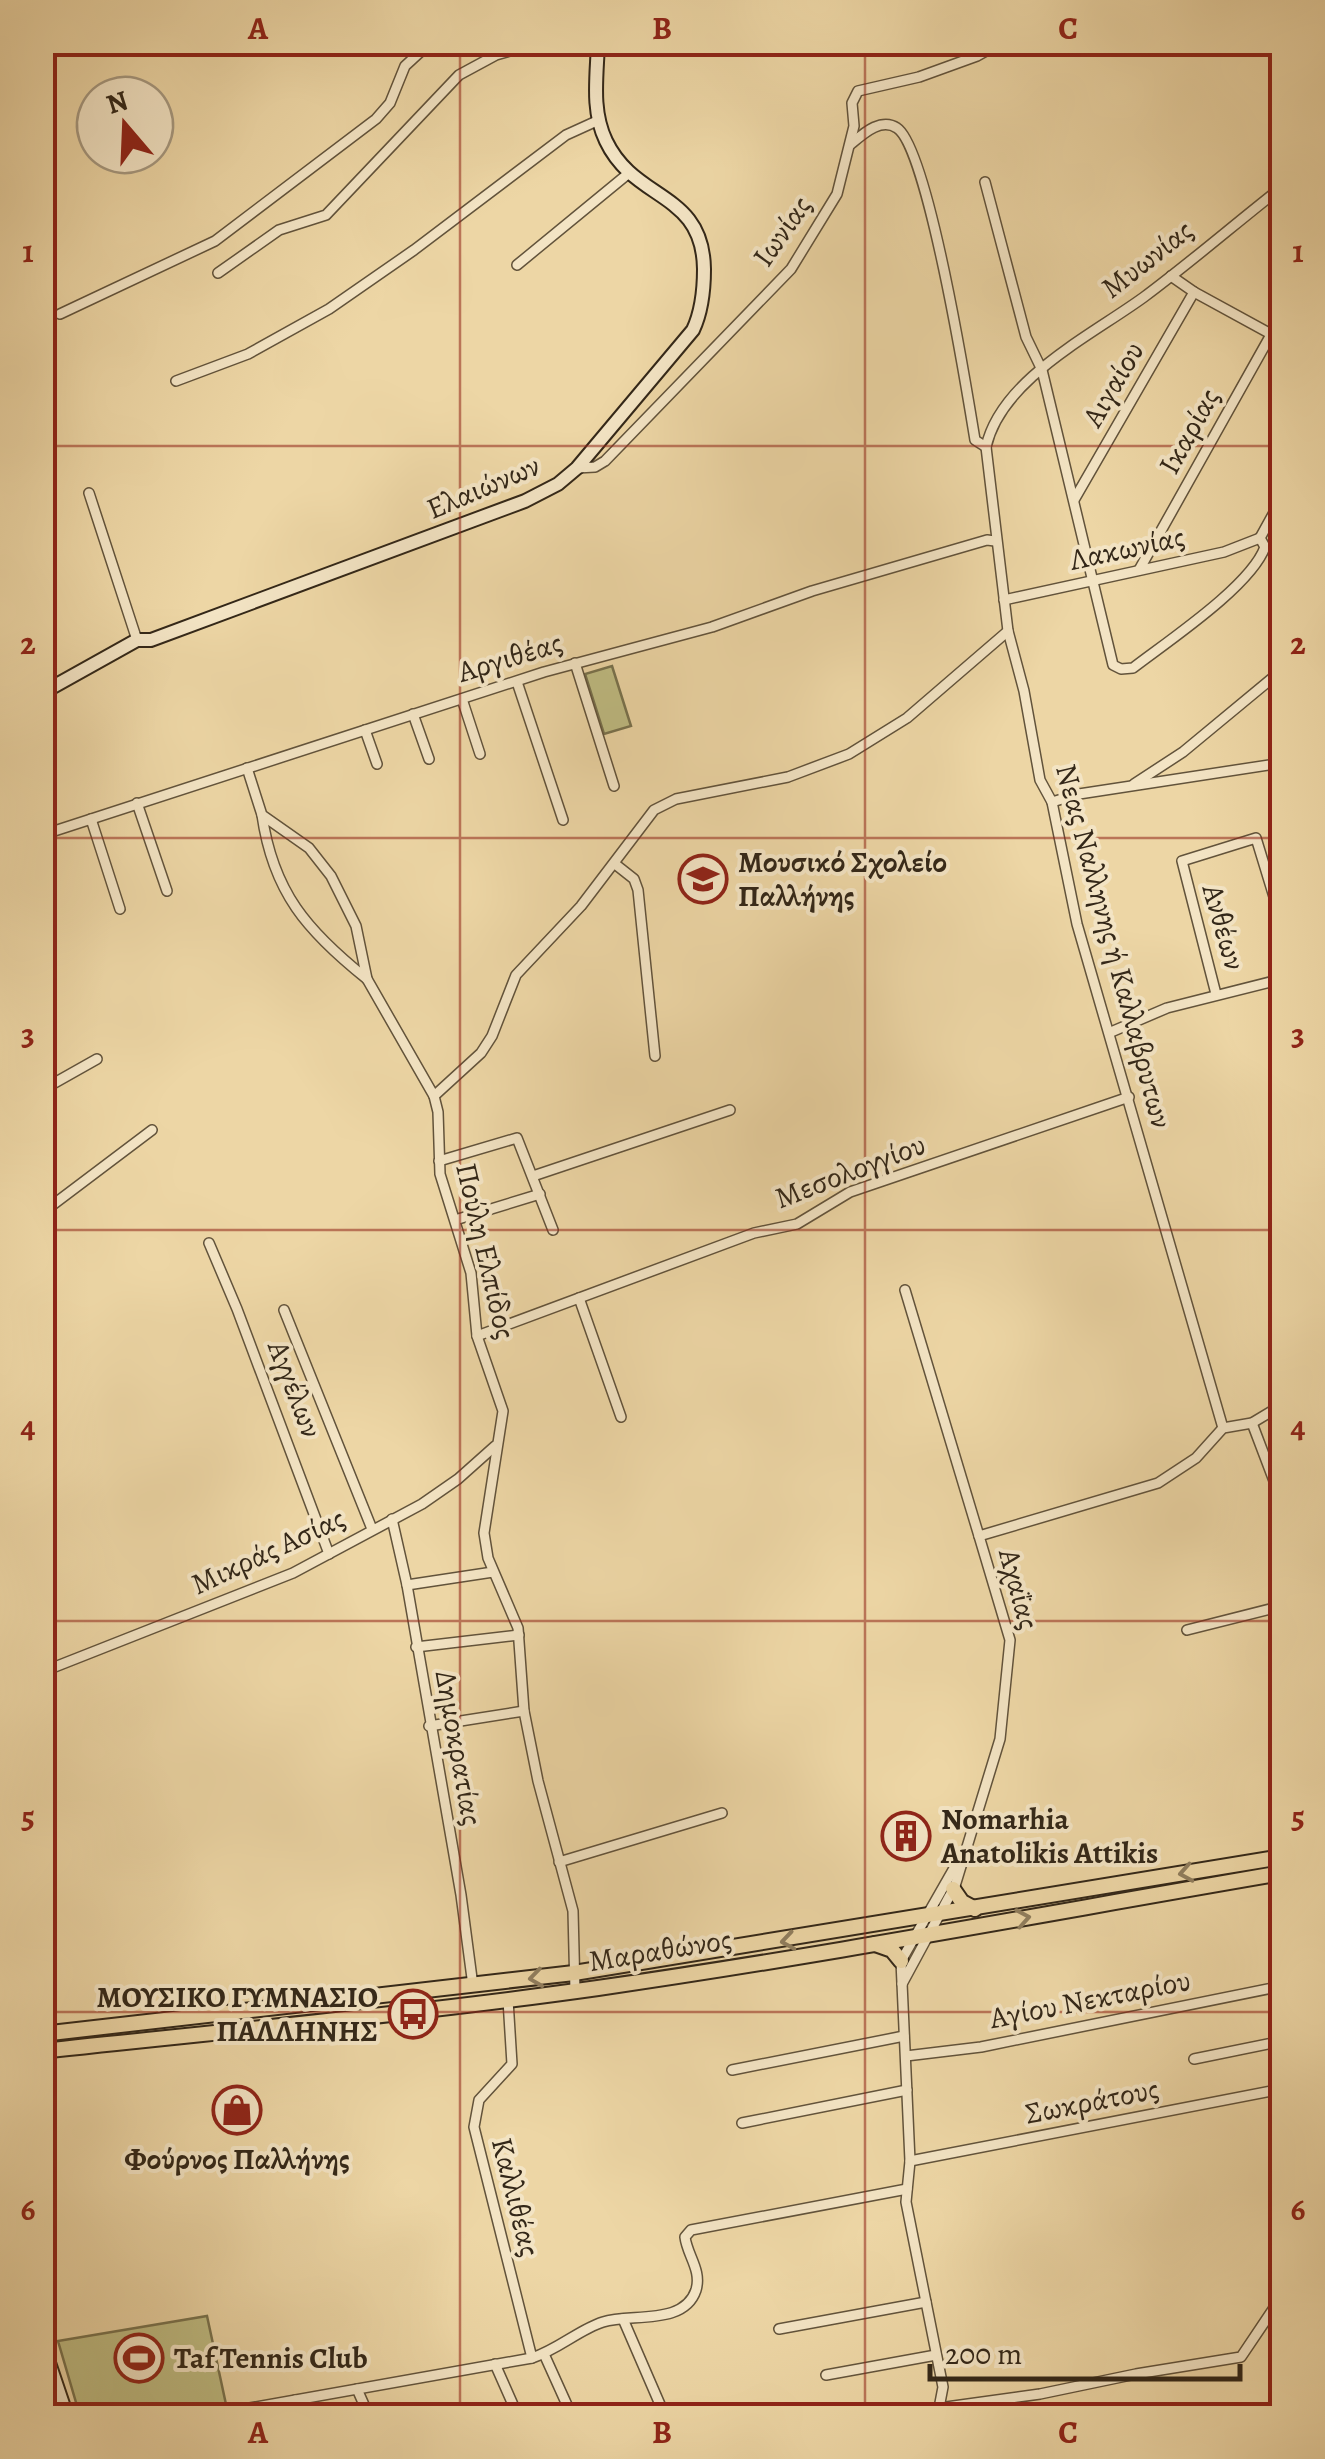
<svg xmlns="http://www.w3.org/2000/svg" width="1325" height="2459" font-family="Alegreya,serif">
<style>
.green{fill:#bfbc82;stroke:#79724d;stroke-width:2.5}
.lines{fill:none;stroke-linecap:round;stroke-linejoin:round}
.minor-casing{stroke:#62533b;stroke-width:12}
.secondary-casing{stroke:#332718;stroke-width:16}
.primary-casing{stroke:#332718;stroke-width:18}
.minor{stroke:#f3e4c4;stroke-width:9}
.secondary{stroke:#f3e4c4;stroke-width:12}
.primary{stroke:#edd6a5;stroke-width:14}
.oneway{stroke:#907e5e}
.grid{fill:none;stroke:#8f2418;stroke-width:2.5;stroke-opacity:0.55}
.labels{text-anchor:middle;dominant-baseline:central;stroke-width:8;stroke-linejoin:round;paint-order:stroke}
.street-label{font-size:30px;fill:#332718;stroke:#f3e4c4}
.poi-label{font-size:30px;font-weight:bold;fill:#332718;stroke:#f3e4c4;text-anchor:start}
.neatline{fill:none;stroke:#8f2418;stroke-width:4}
.grid-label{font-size:32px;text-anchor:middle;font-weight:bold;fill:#8f2418}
</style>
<rect width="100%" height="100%" fill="#edd6a5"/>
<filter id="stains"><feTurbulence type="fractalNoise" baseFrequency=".002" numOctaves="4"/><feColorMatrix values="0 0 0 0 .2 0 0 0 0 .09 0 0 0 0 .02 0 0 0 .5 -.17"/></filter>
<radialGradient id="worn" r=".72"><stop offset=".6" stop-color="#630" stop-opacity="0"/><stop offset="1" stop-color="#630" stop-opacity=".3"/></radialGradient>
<g class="green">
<polygon points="612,666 631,726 604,734 585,674"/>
<polygon points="207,2316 227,2409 182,2416 80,2416 58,2341"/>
</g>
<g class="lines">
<g class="minor-casing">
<g id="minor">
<path d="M851,144c12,-10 30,-27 46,-16 31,20 70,263 78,312l11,7"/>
<path d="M985,182l41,155 16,33 71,295 8,4 12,-1c35,-27 118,-82 132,-121l-5,-9"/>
<polyline points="517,265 629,173"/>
<polyline points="218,273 279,230 326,215 459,75 496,55 541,42"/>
<polyline points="1171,276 1194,292 1282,340"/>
<polyline points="60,314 215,241 376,119 390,103 405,66 431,42"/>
<polyline points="176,381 248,354 329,309 414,250 566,135 599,120"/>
<polyline points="577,468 595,467 605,461 791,269 837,194 854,126 852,103 858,91 919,77 977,56 1002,42"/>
<polyline points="89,493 137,640"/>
<polyline points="1074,500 1194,292"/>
<polyline points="1260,538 1282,498"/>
<polyline points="1139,570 1282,315"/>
<polyline points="1004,600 1224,552 1260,538"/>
<polyline points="575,663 614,786"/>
<polyline points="517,682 563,820"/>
<polyline points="462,699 480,754"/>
<polyline points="413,714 429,759"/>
<polyline points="365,730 377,764"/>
<polyline points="247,768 262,815 309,848 331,876 356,926 367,979 434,1096"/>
<polyline points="1134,784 1183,752 1282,670"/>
<polyline points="1052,802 1079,794 1282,763"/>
<polyline points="137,803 167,891"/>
<path d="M262,815c11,77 45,116 105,164"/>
<polyline points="91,819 120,909"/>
<polyline points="42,835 544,672 712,627 812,591 987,540 995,541"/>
<polyline points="615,864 634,879 638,890 655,1056"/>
<polyline points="1216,994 1182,861 1256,838 1282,923"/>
<polyline points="1111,1032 1167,1008 1282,979"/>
<polyline points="42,1090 97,1059"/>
<polyline points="439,1161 517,1138 553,1230"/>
<polyline points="533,1176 730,1110"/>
<polyline points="42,1213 152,1130"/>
<polyline points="455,1220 540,1194"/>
<polyline points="209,1243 237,1309 329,1554"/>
<polyline points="905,1290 979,1536"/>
<polyline points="579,1298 621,1417"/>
<polyline points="284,1310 372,1529"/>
<polyline points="477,1336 754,1233 797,1224 850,1192 1129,1097"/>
<polyline points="1252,1423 1282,1502"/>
<path d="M1223,1428l-146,-504 -25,-122 -12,-22 -16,-89 -16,-60 -22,-184c15,-68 106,-112 158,-150 47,-35 92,-74 138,-110"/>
<polyline points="392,1519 407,1585 461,1895 473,1986"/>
<polyline points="407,1585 493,1572"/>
<polyline points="1187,1630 1282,1606"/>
<polyline points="416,1647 519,1635"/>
<polyline points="42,1672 293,1573 422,1504 458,1479 495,1446"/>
<polyline points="429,1726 524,1711"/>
<polyline points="559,1862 722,1813"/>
<polyline points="902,1984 955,1886 1000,1739 1010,1640 979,1536 1158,1483 1196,1458 1223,1428 1252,1423 1282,1405"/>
<polyline points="1275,1988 1282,2024"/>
<polyline points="575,1991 573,1911 538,1781 524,1711 518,1628 488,1558 484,1533 503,1411 477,1336 471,1273 440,1174 438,1112 434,1096 481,1053 492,1036 516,975 581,906 654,810 676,799 788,777 849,754 907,718 1008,631"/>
<polyline points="508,2000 512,2064 479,2100 474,2127 532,2358"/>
<polyline points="906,2056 981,2047 1282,1986"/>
<polyline points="1194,2059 1282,2041"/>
<polyline points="732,2070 904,2036"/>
<polyline points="742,2123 907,2090"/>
<polyline points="910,2161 1282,2089"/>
<polyline points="623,2319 665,2416"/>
<polyline points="779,2329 926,2302"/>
<polyline points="544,2354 572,2416"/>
<polyline points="495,2364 518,2416"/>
<polyline points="826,2375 936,2355"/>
<polyline points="357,2389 369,2416"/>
<polyline points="295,2400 303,2416"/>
<polyline points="939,2408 943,2387 906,2202 910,2161 901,1961 957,1863"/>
<polyline points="939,2408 1040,2394 1136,2374 1241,2357 1282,2296"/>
<path d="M205,2416l327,-58c27,-9 48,-29 71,-36 28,-9 81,4 93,-32 6,-20 -9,-35 -11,-53l6,-7 216,-41"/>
</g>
</g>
<g class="secondary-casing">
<g id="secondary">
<path d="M42,693l95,-53h14l374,-139 33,-17 19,-16 116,-138c9,-19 11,-40 11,-61 -1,-78 -69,-67 -98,-128 -15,-31 -9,-65 -8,-99"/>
<polyline points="42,2342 67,2416"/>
<polyline points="42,2399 47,2416"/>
</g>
</g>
<g class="primary-casing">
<g id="primary">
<polyline points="953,1889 962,1902 975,1909"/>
<polyline points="875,1944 892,1950 901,1961"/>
<polyline points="42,2034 574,1973 1282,1857"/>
<path d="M42,2051c185,-20 371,-37 556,-63 229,-33 456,-76 684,-115"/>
</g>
</g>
<use href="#minor" class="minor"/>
<use href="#secondary" class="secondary"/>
<use href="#primary" class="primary"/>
</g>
<defs><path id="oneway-chevron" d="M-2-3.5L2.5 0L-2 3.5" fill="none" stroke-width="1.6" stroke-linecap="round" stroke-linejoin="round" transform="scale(2.5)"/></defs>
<g class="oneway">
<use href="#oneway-chevron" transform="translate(1186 1873) rotate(170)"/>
<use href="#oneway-chevron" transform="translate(1023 1918) rotate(-10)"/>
<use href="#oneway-chevron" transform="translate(788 1941) rotate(171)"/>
<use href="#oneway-chevron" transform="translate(536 1978) rotate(172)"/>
</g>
<path class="grid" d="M460,42v2374M865,42v2374M42,446h1240M42,838h1240M42,1230h1240M42,1621h1240M42,2012h1240"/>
<defs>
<g id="school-ring" transform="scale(2.5)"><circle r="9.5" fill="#f3e4c4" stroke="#8f2418" stroke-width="1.5"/><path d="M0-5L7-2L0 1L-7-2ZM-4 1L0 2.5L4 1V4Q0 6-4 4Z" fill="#8f2418"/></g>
<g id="building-ring" transform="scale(2.5)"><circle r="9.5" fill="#f3e4c4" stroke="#8f2418" stroke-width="1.5"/><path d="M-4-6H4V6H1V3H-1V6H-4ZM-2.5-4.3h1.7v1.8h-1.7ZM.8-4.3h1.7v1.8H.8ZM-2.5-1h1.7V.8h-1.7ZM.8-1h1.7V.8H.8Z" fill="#8f2418"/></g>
<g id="bus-ring" transform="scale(2.5)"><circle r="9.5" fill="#f3e4c4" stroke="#8f2418" stroke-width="1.5"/><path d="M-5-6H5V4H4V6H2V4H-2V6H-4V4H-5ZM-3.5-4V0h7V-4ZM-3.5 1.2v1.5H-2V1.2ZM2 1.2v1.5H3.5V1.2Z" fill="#8f2418"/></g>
<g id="shop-ring" transform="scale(2.5)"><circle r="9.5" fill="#f3e4c4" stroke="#8f2418" stroke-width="1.5"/><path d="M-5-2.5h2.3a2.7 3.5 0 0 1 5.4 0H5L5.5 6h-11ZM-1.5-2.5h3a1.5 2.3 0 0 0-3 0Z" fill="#8f2418"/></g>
<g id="stadium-ring" transform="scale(2.5)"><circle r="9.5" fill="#f3e4c4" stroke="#8f2418" stroke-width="1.5"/><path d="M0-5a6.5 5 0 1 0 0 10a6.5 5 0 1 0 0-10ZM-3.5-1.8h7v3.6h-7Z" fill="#8f2418"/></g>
</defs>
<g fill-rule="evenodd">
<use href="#school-ring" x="703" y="879"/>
<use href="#building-ring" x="906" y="1836"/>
<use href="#bus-ring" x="413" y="2014"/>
<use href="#shop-ring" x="237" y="2110"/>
<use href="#stadium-ring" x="139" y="2358"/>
</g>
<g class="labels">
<g class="street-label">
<text transform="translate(782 231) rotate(-55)">Ιωνίας</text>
<text transform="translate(1147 259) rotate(-38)">Μυωνίας</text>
<text transform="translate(1113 384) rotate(-60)">Αιγαίου</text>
<text transform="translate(1189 431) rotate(-61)">Ικαρίας</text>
<text transform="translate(483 487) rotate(-23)">Ελαιώνων</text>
<text transform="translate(1127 548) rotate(-12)">Λακωνίας</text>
<text transform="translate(510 657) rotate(-17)">Αργιθέας</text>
<text transform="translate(1224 927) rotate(74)">Ανθέων</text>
<text transform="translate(1114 946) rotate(75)">Νεας Nαλληνης ή Καλλαβρυτων</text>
<text transform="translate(850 1171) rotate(-21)">Μεσολογγίου</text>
<text transform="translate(486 1251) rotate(77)">Πούλη Ελπίδος</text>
<text transform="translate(295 1389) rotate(69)">Αγγέλων</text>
<text transform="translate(268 1551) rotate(-25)">Μικράς Ασίας</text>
<text transform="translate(1019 1589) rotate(75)">Αχαΐας</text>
<text transform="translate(459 1748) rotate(80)">Δημοκρατίας</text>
<text transform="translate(660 1950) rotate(-9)">Μαραθώνος</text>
<text transform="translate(1090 1999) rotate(-11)">Αγίου Νεκταρίου</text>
<text transform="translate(1092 2101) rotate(-11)">Σωκράτους</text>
<text transform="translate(516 2197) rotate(76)">Καλλιθέας</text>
</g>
<g class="poi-label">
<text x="738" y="862">Μουσικό Σχολείο<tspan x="738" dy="34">Παλλήνης</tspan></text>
<text x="941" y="1819">Nomarhia<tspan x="941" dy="34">Anatolikis Attikis</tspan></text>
<text x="378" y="1997" text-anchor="end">ΜΟΥΣΙΚΟ ΓΥΜΝΑΣΙΟ<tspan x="378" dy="34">ΠΑΛΛΗΝΗΣ</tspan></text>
<text x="237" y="2159" text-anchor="middle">Φούρνος Παλλήνης</text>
<text x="174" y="2358">Taf Tennis Club</text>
</g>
</g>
<rect width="1325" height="2459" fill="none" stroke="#edd6a5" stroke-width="110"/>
<g transform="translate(125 125) rotate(341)"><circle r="48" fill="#f3e4c4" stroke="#a6987f" stroke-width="2.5"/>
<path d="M0-8L18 38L0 25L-18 38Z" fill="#8f2418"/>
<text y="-15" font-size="28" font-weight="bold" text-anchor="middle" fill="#332718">N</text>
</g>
<path d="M930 2364v15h310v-15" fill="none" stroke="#332718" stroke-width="5"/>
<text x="945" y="2364" font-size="30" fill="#332718" stroke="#f3e4c4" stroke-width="8" paint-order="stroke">200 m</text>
<rect x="55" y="55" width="1215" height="2349" class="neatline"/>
<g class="grid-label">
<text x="258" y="39">A</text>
<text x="662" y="39">B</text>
<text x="1068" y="39">C</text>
<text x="28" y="262">1</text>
<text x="1298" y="262">1</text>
<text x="28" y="654">2</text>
<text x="1298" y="654">2</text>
<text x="28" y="1045">3</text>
<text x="1298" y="1045">3</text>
<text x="28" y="1437">4</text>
<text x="1298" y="1437">4</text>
<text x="28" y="1828">5</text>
<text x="1298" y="1828">5</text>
<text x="28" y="2220">6</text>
<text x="1298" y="2220">6</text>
<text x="258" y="2443">A</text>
<text x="662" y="2443">B</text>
<text x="1068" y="2443">C</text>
</g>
<rect width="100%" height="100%" filter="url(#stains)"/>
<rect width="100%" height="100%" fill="url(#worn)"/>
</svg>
